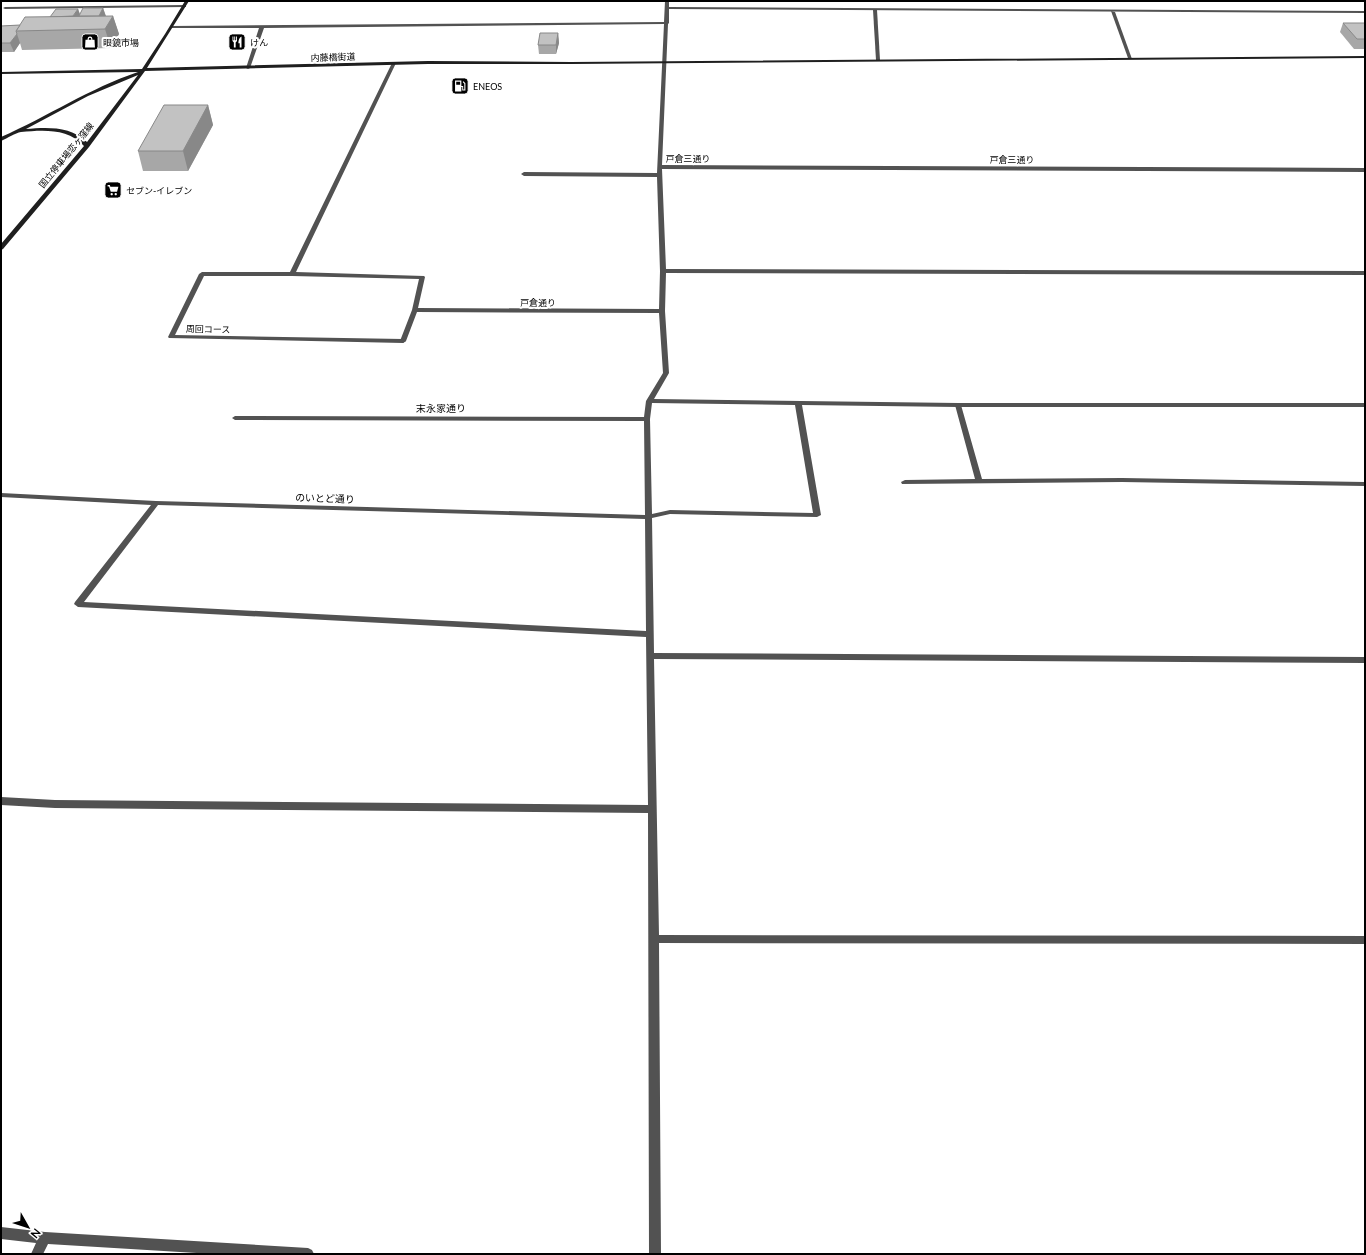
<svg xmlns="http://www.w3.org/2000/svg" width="1366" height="1255" font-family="Lato,'Noto Sans JP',sans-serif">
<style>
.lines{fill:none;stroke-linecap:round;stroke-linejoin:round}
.lane{fill:#525252;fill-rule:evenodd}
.street{fill:#525252;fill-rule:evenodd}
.secondary{fill:#1f1f1f;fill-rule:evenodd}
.wall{fill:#a7a7a7}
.shaded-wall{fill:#888}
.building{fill:#c2c2c2;stroke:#888}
.labels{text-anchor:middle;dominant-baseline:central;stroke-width:4;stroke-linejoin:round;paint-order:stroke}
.far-poi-label{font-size:9px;fill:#000;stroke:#fff;text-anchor:start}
.far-street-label{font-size:9px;fill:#000;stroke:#fff}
.street-label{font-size:10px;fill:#000;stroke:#fff}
</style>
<rect width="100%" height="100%" fill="#fff"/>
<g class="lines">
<g class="lane">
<polygon points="184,5 186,5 186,7 5,9 3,8 5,7"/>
<polygon points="875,9 877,10 880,60 878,61 876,60 873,10"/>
<polygon points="1111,11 1115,12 1132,59 1128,58"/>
<polygon points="202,272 292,272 295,274 292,276 204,276 175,335 403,339 406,341 403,343 169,338 168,337 199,274"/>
<polygon points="958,403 961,405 982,479 1122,478 1365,482 1365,486 1122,482 902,484 901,482 905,480 975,479 955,405"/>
</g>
<g class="street">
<path d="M665,1h4v6l696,4v2l-696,-4v14l-1,1 -6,141 703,3v4l-703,-3 4,100 699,2v4l-699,-2 -1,38 4,62 -15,26 304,4h407v4h-407l-156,-2 19,110 -4,2 -147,-3 -18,4 2,135 711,4v6l-711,-4 5,276 706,1v8l-706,-1 2,311h-12l-1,-441 -593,-5 -54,-3v-8l54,3 593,5 -2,-168 -568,-30 -4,-3 1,-2 76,-97 -150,-8v-4l155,8 489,14 -1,-94 -409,-1 -3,-2 3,-2 409,1 2,-16 17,-28 -4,-60 -242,-1 -11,29 -3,2 -3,-2 12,-31 7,-31 -127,-3 -3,-2 103,-211 2,-1 2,1 -100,209 128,4 1,1 -7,31 241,1 1,-38 -3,-94 -133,-1 -3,-2 3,-2 133,1 7,-149 -400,4 -14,40 -2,1 -2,-1 13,-40h-87l-2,-1 2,-1 492,-4zM652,403l143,2 18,108 -143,-3 -18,4 -2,-95zM158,505l487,14 1,112 -562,-29z"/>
<polygon points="1,1227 45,1232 308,1248 312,1250 314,1254 213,1254 48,1244 43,1254 31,1254 36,1243 1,1239"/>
</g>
<path class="secondary" d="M185,1h4l-42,67 281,-7 143,1 794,-6v2l-794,6h-143l-283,7 -56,76 -86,102 -2,1v-6l83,-98c-16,-18 -41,-16 -63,-14 -6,1 -13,6 -20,9v-4c46,-20 89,-49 137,-65l-137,2v-2l141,-3 23,-35zM138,75l-51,67c-16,-16 -40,-15 -61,-13l62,-33z"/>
</g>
<g class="wall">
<polygon points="101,1 142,1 102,2"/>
<polygon points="103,8 106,16 113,16 119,34 111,48 22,50 20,43 14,52 1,52 1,26 20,25 78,9 80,14"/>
<polygon points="1343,23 1365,23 1365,49 1354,49 1340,32"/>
<polygon points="558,33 559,43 556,54 539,54 538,45"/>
<polygon points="208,105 213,125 188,171 143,171 138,151"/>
</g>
<g class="shaded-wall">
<polygon points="103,8 106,17 99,30 96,21"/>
<polygon points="78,9 81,18 69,23"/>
<polygon points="113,16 119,34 111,48 105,29"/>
<polygon points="558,33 559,43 556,54 556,45"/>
<polygon points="17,34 20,43 14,52 10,43"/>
<polygon points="208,105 213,125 188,171 183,151"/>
</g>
<g class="building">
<polygon points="83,8 103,8 99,16 79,16"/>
<polygon points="56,9 78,9 73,16 50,17"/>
<polygon points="113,16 105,29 16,31 25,17"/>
<polygon points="1343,23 1365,23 1365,39 1357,39"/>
<polygon points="20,25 16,31 17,34 10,43 1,43 1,26"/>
<polygon points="540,33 558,33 556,45 538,45"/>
<polygon points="164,105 208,105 183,151 138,151"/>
</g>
<defs>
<g id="shop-square" transform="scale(0.9)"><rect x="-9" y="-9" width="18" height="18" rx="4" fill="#000" stroke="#fff"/><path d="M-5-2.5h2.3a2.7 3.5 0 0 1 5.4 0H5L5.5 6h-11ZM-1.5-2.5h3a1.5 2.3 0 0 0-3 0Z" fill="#fff"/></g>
<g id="restaurant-square" transform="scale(0.9)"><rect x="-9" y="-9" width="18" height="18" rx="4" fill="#000" stroke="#fff"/><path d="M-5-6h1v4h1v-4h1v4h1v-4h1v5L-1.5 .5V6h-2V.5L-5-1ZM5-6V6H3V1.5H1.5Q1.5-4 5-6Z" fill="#fff"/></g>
<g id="fuel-square" transform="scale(0.9)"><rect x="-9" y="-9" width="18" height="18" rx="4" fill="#000" stroke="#fff"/><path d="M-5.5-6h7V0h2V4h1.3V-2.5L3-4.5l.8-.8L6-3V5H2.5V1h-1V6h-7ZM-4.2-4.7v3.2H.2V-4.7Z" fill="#fff"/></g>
<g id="supermarket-square" transform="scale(0.9)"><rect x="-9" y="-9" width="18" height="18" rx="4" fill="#000" stroke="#fff"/><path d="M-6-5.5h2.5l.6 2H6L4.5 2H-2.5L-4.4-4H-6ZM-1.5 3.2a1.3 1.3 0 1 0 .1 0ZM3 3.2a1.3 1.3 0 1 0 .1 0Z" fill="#fff"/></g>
</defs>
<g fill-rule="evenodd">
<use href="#shop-square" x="90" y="42"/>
<use href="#restaurant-square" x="237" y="42"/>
<use href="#fuel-square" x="460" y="86"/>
<use href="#supermarket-square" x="113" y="190"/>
</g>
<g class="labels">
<g class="far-poi-label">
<text x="103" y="42">眼鏡市場</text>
<text x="250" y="42">けん</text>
<text x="473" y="86">ENEOS</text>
<text x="126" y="190">セブン-イレブン</text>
</g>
<g class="far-street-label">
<text transform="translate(333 57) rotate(-2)">内藤橋街道</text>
<text transform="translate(66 155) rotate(-51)">国立停車場恋ヶ窪線</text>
<text x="688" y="158">戸倉三通り</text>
<text x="1012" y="159">戸倉三通り</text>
<text x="538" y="302">戸倉通り</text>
<text transform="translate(208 329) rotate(1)">周回コース</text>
</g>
<g class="street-label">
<text x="441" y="408">末永家通り</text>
<text transform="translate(325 498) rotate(2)">のいとど通り</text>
</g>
</g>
<rect width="1366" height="1255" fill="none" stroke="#000000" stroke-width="4"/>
<g transform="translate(28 1227) rotate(129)" stroke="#ffffff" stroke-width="3" paint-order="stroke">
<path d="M0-3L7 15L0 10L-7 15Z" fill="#000000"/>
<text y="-6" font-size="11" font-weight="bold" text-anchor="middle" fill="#000000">N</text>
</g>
</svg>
